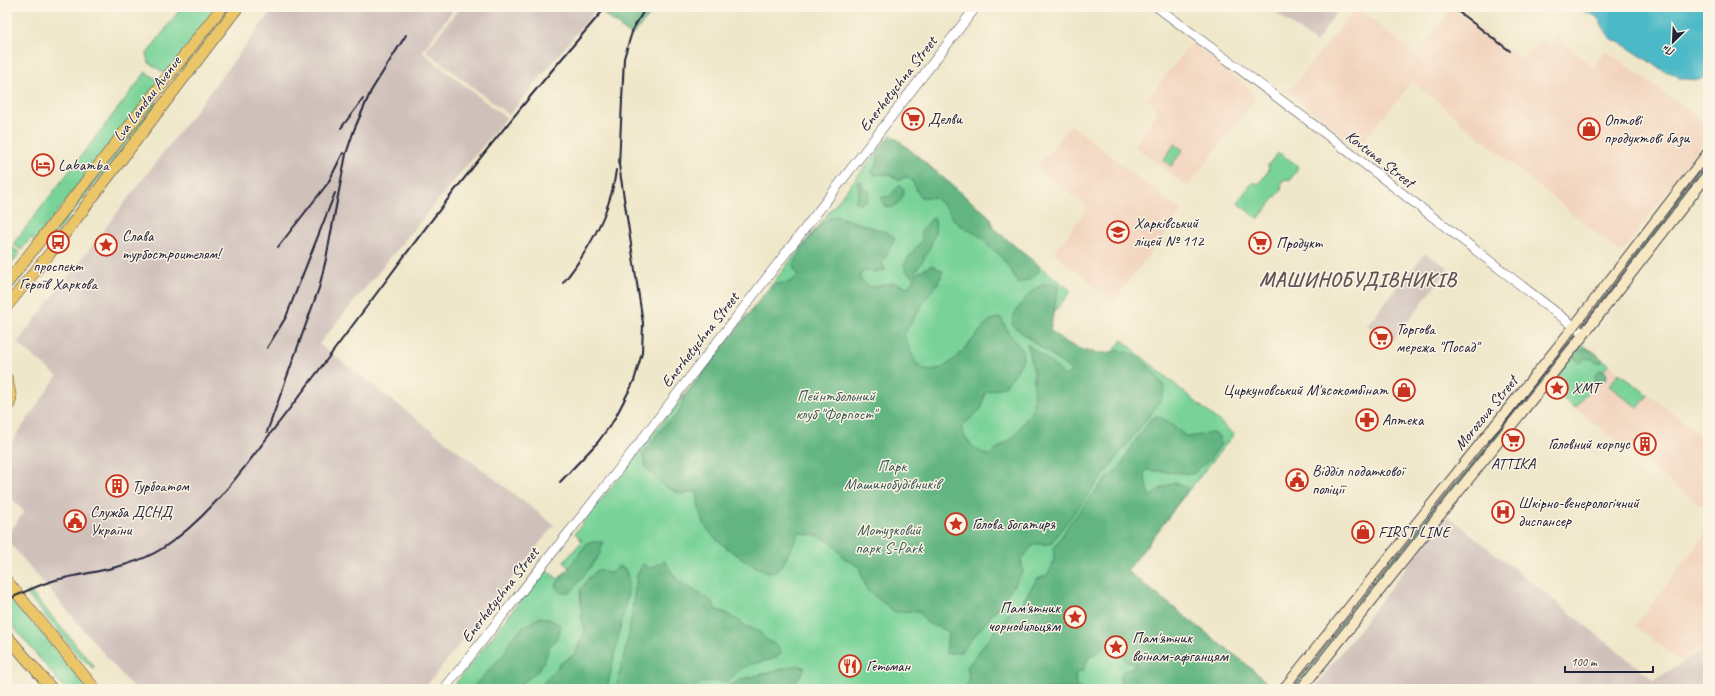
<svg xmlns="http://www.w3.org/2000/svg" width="1715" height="696" font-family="Caveat,sans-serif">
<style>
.built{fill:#f2d4be}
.industrial{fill:#cfc0ba}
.green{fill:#79d399;stroke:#4e7a6a}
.forest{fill:#62b581;stroke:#426c5e}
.water{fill:#4cb9c7;stroke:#376e81}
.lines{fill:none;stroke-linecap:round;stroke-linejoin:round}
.tertiary-casing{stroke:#414050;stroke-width:10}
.secondary-casing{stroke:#414050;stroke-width:12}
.primary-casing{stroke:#414050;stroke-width:12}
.tertiary{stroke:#fff;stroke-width:9}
.secondary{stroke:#f7e8c3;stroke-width:10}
.primary{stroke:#ebc669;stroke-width:11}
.tram{stroke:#22223b;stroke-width:1}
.rail{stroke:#22223b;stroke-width:2}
.labels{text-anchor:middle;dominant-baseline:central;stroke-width:3;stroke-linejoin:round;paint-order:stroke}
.street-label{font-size:16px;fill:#22223b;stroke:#fcf5e5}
.poi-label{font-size:16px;fill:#22223b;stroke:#fcf5e5;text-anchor:start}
.park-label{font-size:16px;fill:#3c5757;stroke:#fcf5e5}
.district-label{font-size:20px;font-weight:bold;letter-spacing:1px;fill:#605457;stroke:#fcf5e5}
</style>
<rect width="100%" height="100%" fill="#fcf5e5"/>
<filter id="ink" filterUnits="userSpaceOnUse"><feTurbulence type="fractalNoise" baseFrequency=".025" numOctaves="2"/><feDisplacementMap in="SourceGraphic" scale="8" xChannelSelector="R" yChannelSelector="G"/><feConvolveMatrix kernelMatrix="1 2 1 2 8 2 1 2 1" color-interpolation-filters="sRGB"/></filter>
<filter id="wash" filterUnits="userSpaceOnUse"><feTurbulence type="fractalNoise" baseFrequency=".012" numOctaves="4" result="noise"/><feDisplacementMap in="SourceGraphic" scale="16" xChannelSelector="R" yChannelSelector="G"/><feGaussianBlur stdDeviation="0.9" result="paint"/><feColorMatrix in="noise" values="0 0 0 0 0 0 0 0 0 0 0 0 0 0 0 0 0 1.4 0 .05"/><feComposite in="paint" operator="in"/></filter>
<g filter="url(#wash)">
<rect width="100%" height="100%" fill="#efe7c9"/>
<g class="built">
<polygon points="1357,7 1416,56 1451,9 1521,59 1541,40 1552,46 1557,37 1593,67 1606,51 1708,124 1708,135 1621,254 1412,81 1359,148 1288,92"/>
<polygon points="1190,45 1194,45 1252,91 1250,94 1255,98 1188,187 1135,146 1158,111 1147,99"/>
<polygon points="1071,125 1182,211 1114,300 1054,253 1088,207 1036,168"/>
<polygon points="1609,364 1708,441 1708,511 1575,408"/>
<polygon points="1708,531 1708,646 1681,661 1635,626"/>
</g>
<g class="industrial">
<polygon points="275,7 455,7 422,52 506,118 319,344 554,525 424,689 134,689 7,540 7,535 24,512 7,493 7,449 57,376 17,343"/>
<polygon points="460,7 598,7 509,115 426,51"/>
<polygon points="1269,7 1340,7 1316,43"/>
<polygon points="1425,253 1449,268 1391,343 1367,325"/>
<polygon points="1447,515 1654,680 1708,647 1708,689 1313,689"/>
</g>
<g class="green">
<polygon points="182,7 218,7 166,74 149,63 146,55"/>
<polygon points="227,7 231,7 174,79 173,78"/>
<polygon points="146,72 160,82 35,240 31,238 21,250 13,244"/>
<polygon points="156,101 158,103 45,247 43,245"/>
<polygon points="891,134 991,218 994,230 1071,291 1043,325 1099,370 1122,340 1234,434 1124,571 1257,673 1252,680 1260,689 456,689 456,683 545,569 558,579 569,568 564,562 582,541 575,533"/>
<polygon points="1175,144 1183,150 1171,166 1163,160"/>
<polygon points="1277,154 1281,154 1297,165 1297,170 1290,180 1284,179 1281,185 1282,189 1258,219 1238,203 1238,201 1253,182 1259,184 1269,170 1268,165"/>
<polygon points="1708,157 1708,170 1676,212 1670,206"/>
<polygon points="1667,209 1673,214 1586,329 1579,324"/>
<polygon points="10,246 20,253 7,268 7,247"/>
<polygon points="40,248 42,250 7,296 7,291"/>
<polygon points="1575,329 1582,334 1493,444 1487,439"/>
<polygon points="1582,344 1609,364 1575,408 1548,387"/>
<polygon points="1619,373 1648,395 1638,408 1609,386"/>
<polygon points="1484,443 1490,449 1409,549 1403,544"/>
<polygon points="1399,549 1406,554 1297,689 1286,689"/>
<polygon points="7,591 88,689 65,689 7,619"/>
<polygon points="30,591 94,666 93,668 78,655 26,593"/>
</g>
<g class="forest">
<polygon points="609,7 657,7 632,36 603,14"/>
<path d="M890,139l8,1 92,77 2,10 47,39v6l-8,7 -13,5 -7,-14 -13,-17 -9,-6 -6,-9 -27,-15 -8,-13 -13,-12 -15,-1 -8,-17 -7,-3 -6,3 -10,-6 -14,1 -4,-3 7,-9c-2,-12 3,-17 12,-24z"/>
<polygon points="857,181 862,182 863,189 870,192 867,200 860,204 855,201 859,194"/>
<path d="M900,185l4,4c0,9 -5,15 -13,19l-7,-2 -3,-6 1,-3h7z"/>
<path d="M836,216l50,16 9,6 -13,25 4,7 -11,2 -11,-1 -5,5c12,20 20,6 37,7 4,1 8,3 13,4l8,-14 15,-8 11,6 -5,12 -9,11 -25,40c3,7 9,26 14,31 23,23 57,-31 71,-44 3,-2 8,-3 12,-3l8,16 13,15 1,10 -6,12 -12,15 -20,7 -3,15 -21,19c5,15 14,24 29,29l5,-6 18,-12 20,-29 1,-37 -7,-28 22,17 16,15 7,-5 -59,-45 -1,-8c11,-17 24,-40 47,-33l-9,45c15,13 31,23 53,23 6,0 12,-3 18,-2 20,3 34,21 44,37l-2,8 -11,16 -102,132h-16l-13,16 2,12 -27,38 -35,42 -15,2 2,-23 -21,-8 -8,-12 -24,1 -28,-22 -8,-23 -14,-8 -13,-16 -12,-7 -21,-3c-6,10 -15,35 -24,39 -11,4 -51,-25 -60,-34 -4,-3 -8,-10 -11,-15 -6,-9 -5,-21 -8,-32l-14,3 -13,-5 -12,-9 -11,-12 -4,-14 24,-30 13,-11 5,-15 82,-106 10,-8 14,-2 8,-6 -5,-10c10,-17 23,-45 43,-50z"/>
<path d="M932,218h2c7,16 -12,45 -22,58l-6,-5 -2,-6c5,-11 14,-17 19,-28l-3,-4z"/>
<polygon points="1583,348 1593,351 1602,359 1602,362 1596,363 1593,359 1586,358 1580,364 1574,357"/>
<circle cx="1601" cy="376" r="6"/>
<path d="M1156,416c11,3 21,14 31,21l25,-4 7,3 2,8 -12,16 -16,14 -46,-4 -3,4 6,23 8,-7 17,-8 13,6 -20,30 -41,53 119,93 18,16 4,7 -3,2h-85l-1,-3 -3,3h-55l-1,-12 4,-6 14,-7 -12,-2 -2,-13 -6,-4 -8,-1 -21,14 -6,12 -6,1c-2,8 -4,13 4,18h-115l3,-12 -2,-10 31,-41 9,-11 12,-8 18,-28 9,-3 4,-5 4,-12v-11l16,-25 33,-41 10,-8 10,-10 3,-9 24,-35z"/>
<polygon points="588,542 603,542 600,554 571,592 561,593 555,586"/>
<path d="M665,561l12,19 36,22 2,7 11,4 22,14 12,5 4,6 14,8 3,8c-8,7 -19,7 -29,10 -10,3 -17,9 -23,17l-27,1 -11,7h-75l13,-55 8,-59 6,-11 7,4z"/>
<polygon points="619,566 625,569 628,577 628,592 607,689 541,689 545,681 562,662 575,654 585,631 582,618 580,591 588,579 599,569 611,573"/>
<polygon points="540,617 549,619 560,625 560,630 557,638 549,647 546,657 539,670 520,685 519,689 471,689 505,653 511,639 523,627"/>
<polygon points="798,665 805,668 798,679 789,688 797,689 713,689 731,685 743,679"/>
</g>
<polygon class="water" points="1575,7 1700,7 1708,11 1708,75 1699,80 1684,79 1680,79 1675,74 1664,71 1624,45 1610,38 1597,17"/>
</g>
<g filter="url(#ink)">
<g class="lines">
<g class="tertiary-casing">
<g id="tertiary">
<polyline points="1157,7 1314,125 1584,334"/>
<polyline points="444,689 612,478 976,7"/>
</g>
</g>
<g class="secondary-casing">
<g id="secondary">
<polyline points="1284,689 1574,327 1708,153"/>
<polyline points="1301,689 1584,334 1708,174"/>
</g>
</g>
<g class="primary-casing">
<g id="primary">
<polyline points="7,283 222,7"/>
<polyline points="7,306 50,253 238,7"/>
<polyline points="7,379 11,398 7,412"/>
<polyline points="7,581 95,689"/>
<polyline points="7,636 52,689"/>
</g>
</g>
<use href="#tertiary" class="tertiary"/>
<use href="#secondary" class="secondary"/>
<use href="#primary" class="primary"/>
<polyline class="tram" points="1289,689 1481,449 1507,420 1708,160"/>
<g class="rail">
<polyline points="1452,7 1510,51"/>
<polyline points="341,128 363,99"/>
<polyline points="278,247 328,183 343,153"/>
<path d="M563,283c26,-33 48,-70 53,-113"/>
<polyline points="267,348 286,317 335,193"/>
<polyline points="267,432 319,288 326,259 346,154 354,130 371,91 406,35"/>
<polyline points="560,482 598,442 614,420 634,381 642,353 643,323 619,165 624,58 633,29 646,7"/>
<path d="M7,600c17,-8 35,-17 53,-21 35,-8 72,-11 103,-31 44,-29 75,-72 107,-114 39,-50 77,-101 115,-152 70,-95 144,-186 221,-275"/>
</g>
</g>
</g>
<defs>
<g id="supermarket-ring" transform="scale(1.15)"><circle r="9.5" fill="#fcf5e5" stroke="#c8321e" stroke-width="1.5"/><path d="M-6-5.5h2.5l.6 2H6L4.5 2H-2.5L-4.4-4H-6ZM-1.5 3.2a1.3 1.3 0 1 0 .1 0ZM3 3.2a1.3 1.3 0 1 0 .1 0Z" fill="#c8321e"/></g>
<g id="shop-ring" transform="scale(1.15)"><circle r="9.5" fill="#fcf5e5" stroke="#c8321e" stroke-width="1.5"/><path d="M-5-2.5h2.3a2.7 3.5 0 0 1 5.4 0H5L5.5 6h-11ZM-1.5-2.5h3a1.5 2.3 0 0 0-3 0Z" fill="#c8321e"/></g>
<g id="hotel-ring" transform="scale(1.15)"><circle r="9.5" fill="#fcf5e5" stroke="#c8321e" stroke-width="1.5"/><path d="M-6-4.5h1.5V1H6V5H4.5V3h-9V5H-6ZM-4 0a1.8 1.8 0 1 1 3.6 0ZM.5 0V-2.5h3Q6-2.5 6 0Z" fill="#c8321e"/></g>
<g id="university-ring" transform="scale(1.15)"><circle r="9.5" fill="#fcf5e5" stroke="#c8321e" stroke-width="1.5"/><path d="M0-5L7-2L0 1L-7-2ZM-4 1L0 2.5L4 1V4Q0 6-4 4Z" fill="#c8321e"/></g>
<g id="bus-ring" transform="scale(1.15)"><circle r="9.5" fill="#fcf5e5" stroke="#c8321e" stroke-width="1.5"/><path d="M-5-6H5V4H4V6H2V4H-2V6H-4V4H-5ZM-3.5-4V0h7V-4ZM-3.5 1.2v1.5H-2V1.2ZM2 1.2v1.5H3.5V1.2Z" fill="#c8321e"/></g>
<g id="sight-ring" transform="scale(1.15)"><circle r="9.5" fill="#fcf5e5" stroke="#c8321e" stroke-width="1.5"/><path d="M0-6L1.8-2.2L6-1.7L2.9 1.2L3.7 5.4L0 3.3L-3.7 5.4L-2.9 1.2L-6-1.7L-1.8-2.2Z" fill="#c8321e"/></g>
<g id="pharmacy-ring" transform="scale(1.15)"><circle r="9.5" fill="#fcf5e5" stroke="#c8321e" stroke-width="1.5"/><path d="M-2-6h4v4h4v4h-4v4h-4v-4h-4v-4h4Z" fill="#c8321e"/></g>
<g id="building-ring" transform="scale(1.15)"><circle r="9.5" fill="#fcf5e5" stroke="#c8321e" stroke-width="1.5"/><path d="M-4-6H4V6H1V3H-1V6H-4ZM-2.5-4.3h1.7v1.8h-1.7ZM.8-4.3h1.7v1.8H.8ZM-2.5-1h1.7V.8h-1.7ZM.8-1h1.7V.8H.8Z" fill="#c8321e"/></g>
<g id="civic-ring" transform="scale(1.15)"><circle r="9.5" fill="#fcf5e5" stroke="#c8321e" stroke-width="1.5"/><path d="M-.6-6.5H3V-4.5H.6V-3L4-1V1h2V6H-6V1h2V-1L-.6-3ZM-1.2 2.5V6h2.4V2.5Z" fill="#c8321e"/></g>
<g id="hospital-ring" transform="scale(1.15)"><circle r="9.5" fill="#fcf5e5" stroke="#c8321e" stroke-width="1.5"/><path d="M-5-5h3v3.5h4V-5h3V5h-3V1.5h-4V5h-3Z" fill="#c8321e"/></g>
<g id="restaurant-ring" transform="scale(1.15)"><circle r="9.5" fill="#fcf5e5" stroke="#c8321e" stroke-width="1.5"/><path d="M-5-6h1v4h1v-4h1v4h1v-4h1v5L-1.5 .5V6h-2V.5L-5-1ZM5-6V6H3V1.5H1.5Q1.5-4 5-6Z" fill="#c8321e"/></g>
</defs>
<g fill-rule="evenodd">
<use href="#supermarket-ring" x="913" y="119"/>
<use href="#shop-ring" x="1589" y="129"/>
<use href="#hotel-ring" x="43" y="165"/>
<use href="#university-ring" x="1118" y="232"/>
<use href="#bus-ring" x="58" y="242"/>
<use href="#supermarket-ring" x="1260" y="243"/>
<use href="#sight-ring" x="106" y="245"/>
<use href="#supermarket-ring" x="1381" y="338"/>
<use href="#sight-ring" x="1557" y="388"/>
<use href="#shop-ring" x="1404" y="390"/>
<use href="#pharmacy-ring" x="1367" y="420"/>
<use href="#supermarket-ring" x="1513" y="440"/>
<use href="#building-ring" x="1645" y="444"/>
<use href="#civic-ring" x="1297" y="480"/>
<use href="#building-ring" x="117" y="486"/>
<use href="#hospital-ring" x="1503" y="512"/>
<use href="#civic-ring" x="75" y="521"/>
<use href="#sight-ring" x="956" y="524"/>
<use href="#shop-ring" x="1363" y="532"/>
<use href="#sight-ring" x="1075" y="617"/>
<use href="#sight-ring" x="1116" y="647"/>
<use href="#restaurant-ring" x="850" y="666"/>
</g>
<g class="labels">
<g class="street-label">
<text transform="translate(898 84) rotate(-52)">Enerhetychna Street</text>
<text transform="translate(147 99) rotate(-53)">Lva Landau Avenue</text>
<text transform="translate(1380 159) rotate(38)">Kovtuna Street</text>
<text transform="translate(700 340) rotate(-52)">Enerhetychna Street</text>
<text transform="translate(1486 413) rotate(-51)">Morozova Street</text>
<text transform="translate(500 595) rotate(-52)">Enerhetychna Street</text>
</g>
<g class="poi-label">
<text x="928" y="119">Делви</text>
<text x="1604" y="120">Оптові<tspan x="1604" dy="18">продуктові бази</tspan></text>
<text x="58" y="165">Labamba</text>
<text x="1134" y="223">Харківський<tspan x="1134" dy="18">ліцей № 112</tspan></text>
<text x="122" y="236">Слава<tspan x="122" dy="18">турбостроителям!</tspan></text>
<text x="1276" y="243">Продукт</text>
<text x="58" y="266" text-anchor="middle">проспект<tspan x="58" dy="18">Героїв Харкова</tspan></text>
<text x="1396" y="329">Торгова<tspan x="1396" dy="18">мережа "Посад"</tspan></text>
<text x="1572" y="388">ХМТ</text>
<text x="1388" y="390" text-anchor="end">Циркуновський М'ясокомбінат</text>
<text x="1382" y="420">Аптека</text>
<text x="1630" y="444" text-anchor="end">Головний корпус</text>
<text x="1513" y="464" text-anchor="middle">АТТІКА</text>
<text x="1312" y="471">Відділ податкової<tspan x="1312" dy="18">поліції</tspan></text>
<text x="132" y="486">Турбоатом</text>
<text x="1518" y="503">Шкірно-венерологічний<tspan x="1518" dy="18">диспансер</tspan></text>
<text x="90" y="512">Служба ДСНД<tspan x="90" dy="18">України</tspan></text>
<text x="972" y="524">Голова богатиря</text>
<text x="1378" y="532">FIRST LINE</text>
<text x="1060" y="608" text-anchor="end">Пам'ятник<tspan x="1060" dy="18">чорнобильцям</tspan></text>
<text x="1132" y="638">Пам'ятник<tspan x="1132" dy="18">воїнам-афганцям</tspan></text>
<text x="866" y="666">Гетьман</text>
</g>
<g class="park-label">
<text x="836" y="396">Пейнтбольний<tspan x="836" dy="18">клуб "Форпост"</tspan></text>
<text x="892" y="466">Парк<tspan x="892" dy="18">Машинобудівників</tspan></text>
<text x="889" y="530">Мотузковий<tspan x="889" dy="18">парк S-Park</tspan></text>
</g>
<g class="district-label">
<text x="1358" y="279">МАШИНОБУДІВНИКІВ</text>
</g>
</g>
<rect width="1715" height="696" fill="none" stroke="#fcf5e5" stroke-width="24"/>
<g transform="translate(1673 42) rotate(204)" stroke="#fcf5e5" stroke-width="3" paint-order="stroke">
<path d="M0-3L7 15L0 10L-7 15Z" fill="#22223b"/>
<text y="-6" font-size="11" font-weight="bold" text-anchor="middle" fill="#22223b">Пн</text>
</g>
<path d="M1565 666v6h88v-6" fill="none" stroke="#22223b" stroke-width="2"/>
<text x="1571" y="666" font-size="12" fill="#22223b" stroke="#fcf5e5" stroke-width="3" paint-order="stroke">100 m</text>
</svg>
